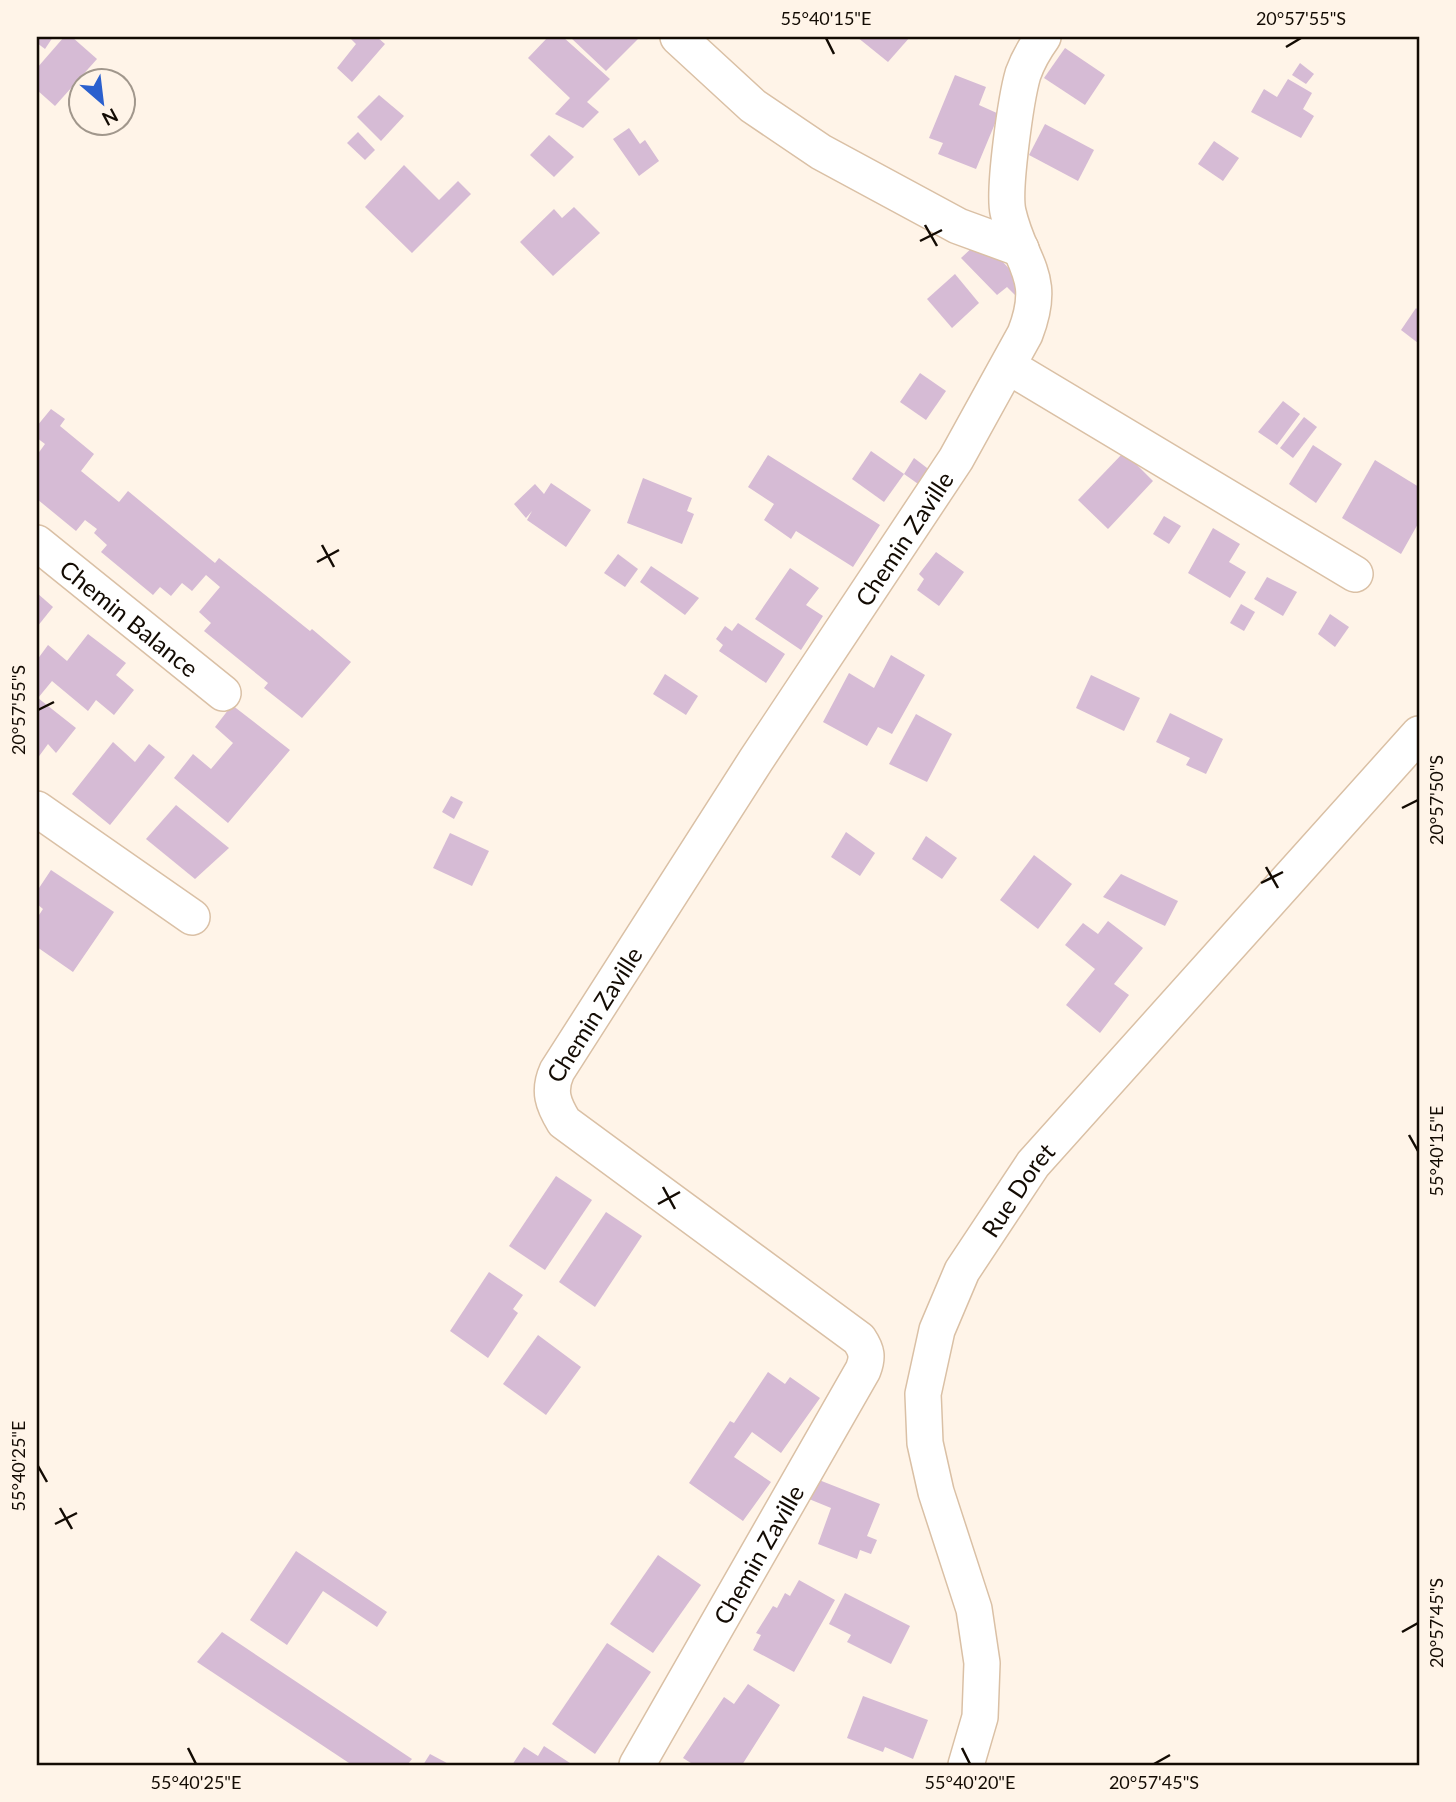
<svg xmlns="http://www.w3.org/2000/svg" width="1456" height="1802" font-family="Lato,sans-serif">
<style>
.building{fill:#d6bbd5}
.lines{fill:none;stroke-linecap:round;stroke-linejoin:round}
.minor-casing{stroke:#dac0a5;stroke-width:38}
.minor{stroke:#fff;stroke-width:35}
.ticks{fill:none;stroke:#130b03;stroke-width:2.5}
.labels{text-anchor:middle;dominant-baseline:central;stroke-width:7;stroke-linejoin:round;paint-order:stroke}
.street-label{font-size:24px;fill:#130b03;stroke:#fff4e8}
.neatline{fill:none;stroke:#130b03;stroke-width:2.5}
.ticks-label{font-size:18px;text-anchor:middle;fill:#130b03}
</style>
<rect width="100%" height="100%" fill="#fff4e8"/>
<g class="building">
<polygon points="37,37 53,37 45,49 37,43"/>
<polygon points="64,37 72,37 97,59 55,106 37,90 37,68"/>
<polygon points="349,37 377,37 385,44 352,82 337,68 356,44"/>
<polygon points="548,37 563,37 610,79 587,102 599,112 583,128 555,114 570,98 528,58"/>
<polygon points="570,37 640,37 606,71"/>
<polygon points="857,37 910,37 888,62"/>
<polygon points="1065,48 1105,75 1085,105 1044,78"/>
<polygon points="1300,63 1314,74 1306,84 1292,75"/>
<polygon points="955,75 986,87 979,105 999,114 976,169 938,154 943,143 929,138"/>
<polygon points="1288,79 1312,93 1303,109 1314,116 1301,138 1251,112 1264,89 1277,97"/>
<polygon points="379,95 404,116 381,141 357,117"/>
<polygon points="1045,124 1094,150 1078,181 1029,155"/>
<polygon points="629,128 640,144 645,140 659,161 639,176 613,139"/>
<polygon points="358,132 375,150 365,160 347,143"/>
<polygon points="549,135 574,157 554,177 530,155"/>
<polygon points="1214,141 1239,158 1223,181 1198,164"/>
<polygon points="404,165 439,200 458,181 471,194 412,253 365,207"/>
<polygon points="574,207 600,233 553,276 520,242 554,209 562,218"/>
<polygon points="975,245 989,247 1029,290 1019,299 1007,287 997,295 961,258"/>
<polygon points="955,274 979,303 952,328 927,299"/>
<polygon points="1416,308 1419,311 1418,343 1401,330"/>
<polygon points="920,373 946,391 926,420 900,402"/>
<polygon points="1283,401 1300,414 1277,445 1258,432"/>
<polygon points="51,409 65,419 60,426 94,454 81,471 119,502 128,491 215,563 219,558 310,631 312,629 351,662 302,718 264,688 268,683 204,631 211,623 199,612 220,587 206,575 192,591 182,583 171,596 160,587 153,595 101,552 107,545 94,533 97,529 85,520 76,531 37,499 37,455 45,444 37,438 37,426"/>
<polygon points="1304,417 1317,427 1293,458 1280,448"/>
<polygon points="1313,445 1342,464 1316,503 1289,484"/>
<polygon points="871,451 904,474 884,502 852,479"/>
<polygon points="1124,452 1153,481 1108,529 1078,500"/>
<polygon points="768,455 880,525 853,567 796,531 791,539 764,520 774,504 748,487"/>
<polygon points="914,458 931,471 921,486 904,474"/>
<polygon points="1375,460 1419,487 1419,522 1401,554 1342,518"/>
<polygon points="643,478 692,498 687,511 694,514 682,544 627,523"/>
<polygon points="551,483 591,510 566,547 527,520 532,511 526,518 514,504 535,484 544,494"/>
<polygon points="1164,516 1181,526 1169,544 1153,534"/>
<polygon points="1213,528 1240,544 1229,562 1246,572 1230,598 1188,573"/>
<polygon points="936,552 964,572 939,606 917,590 924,579 919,574"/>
<polygon points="618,554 638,569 625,587 604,573"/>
<polygon points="651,566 699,598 685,615 640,582"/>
<polygon points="790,568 819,588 806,605 823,616 801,650 755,619"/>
<polygon points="1267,577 1297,592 1283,616 1254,599"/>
<polygon points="37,593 53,607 37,627"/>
<polygon points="1241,604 1255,612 1244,631 1230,623"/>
<polygon points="1330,614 1349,627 1335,647 1318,634"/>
<polygon points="738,623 785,654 766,683 719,651 723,645 716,639 725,626 732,631"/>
<polygon points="88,634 126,663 116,675 134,690 114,715 96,700 88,711 52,681 38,698 37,697 37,660 48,645 67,661"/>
<polygon points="891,655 925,675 892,734 878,727 867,746 823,722 849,673 874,688"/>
<polygon points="665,674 698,696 686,715 653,694"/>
<polygon points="1091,675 1140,698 1124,731 1076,708"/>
<polygon points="38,698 76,728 56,753 48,744 37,759"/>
<polygon points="232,705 290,750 228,823 174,778 193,754 211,769 233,743 215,727"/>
<polygon points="1170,713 1223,739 1206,774 1186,765 1190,758 1156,742"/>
<polygon points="916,714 952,734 927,782 889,764"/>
<polygon points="113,742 135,762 149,744 165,757 110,825 72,794"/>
<polygon points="451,796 463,802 454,819 442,812"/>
<polygon points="176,805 229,848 195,879 146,839"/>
<polygon points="846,832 875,853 860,876 831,857"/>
<polygon points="450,833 489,851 472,886 433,868"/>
<polygon points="926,836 957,858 942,879 912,859"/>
<polygon points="1034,855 1072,884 1038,929 1000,900"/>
<polygon points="51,870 114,912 73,972 37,947 37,918 43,909 37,904 37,891"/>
<polygon points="1121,874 1178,901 1165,926 1103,897"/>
<polygon points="1108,921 1143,948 1114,984 1129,995 1100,1033 1066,1005 1095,969 1065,945 1083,923 1098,934"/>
<polygon points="556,1176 592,1200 545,1270 509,1246"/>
<polygon points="606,1212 642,1236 595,1307 559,1282"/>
<polygon points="489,1272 523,1295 513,1309 518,1313 488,1358 450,1331"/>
<polygon points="538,1335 581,1367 546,1415 503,1384"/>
<polygon points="768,1372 785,1384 790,1377 820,1398 781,1453 752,1432 734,1457 771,1482 743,1521 689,1483 730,1421 734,1423"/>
<polygon points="819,1480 880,1504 867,1536 877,1540 871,1554 860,1550 857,1559 818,1544 831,1508 809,1499"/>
<polygon points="296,1551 387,1612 377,1627 323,1591 287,1645 250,1620"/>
<polygon points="658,1555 701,1585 653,1653 610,1624"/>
<polygon points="799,1580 835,1600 794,1672 753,1650 761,1635 756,1633 773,1606 777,1608 785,1593 790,1596"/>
<polygon points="845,1593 910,1626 891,1664 847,1642 851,1635 829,1624"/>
<polygon points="222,1632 412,1759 407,1765 352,1765 197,1662"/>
<polygon points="607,1643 651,1672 595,1754 552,1724"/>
<polygon points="748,1684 780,1705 742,1765 694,1765 683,1758 724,1697 734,1704"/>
<polygon points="863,1696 928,1720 913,1759 885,1747 883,1752 847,1738"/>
<polygon points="544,1746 573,1765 512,1765 524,1747 538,1756"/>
<polygon points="430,1754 445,1762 450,1765 423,1765"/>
</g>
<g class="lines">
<g class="minor-casing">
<g id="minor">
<polyline points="678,37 753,106 821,152 958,226 1021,249"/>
<polyline points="1008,366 1355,574"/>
<path id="s1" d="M37,543l186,150"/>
<polyline points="37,809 192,917"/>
<path id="s2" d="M637,1765l226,-395c5,-13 4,-19 -4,-31l-295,-217c-11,-18 -16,-31 -7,-51l199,-311 200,-301 69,-125c23,-59 -5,-69 -17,-122 -5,-22 8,-114 15,-138 5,-14 12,-26 20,-37"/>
<path id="s3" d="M966,1765l14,-48 2,-54 -8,-54 -38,-117 -11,-49 -2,-49 14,-64 25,-59 71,-107 386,-430"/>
</g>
</g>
<use href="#minor" class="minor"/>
</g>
<path class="ticks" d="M826,38l8,16M1286,47l15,-9M925,225l12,21M920,241l22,-11M322,545l12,22M317,562l22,-12M38,710l16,-8M1402,808l16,-8M1266,867l12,21M1261,883l22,-11M1409,1135l9,16M663,1187l12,22M658,1204l22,-12M38,1466l9,16M60,1508l12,21M55,1524l22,-11M1402,1632l16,-9M188,1748l8,16M962,1748l8,16M1154,1764l16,-9"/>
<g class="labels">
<g class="street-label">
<text stroke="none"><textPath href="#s2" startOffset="1544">Chemin Zaville</textPath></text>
<text stroke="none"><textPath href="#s1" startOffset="119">Chemin Balance</textPath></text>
<text stroke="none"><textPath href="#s2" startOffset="976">Chemin Zaville</textPath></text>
<text stroke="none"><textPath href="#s3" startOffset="609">Rue Doret</textPath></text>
<text stroke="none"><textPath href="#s2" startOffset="243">Chemin Zaville</textPath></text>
</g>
</g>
<rect width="1456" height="1802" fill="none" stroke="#fff4e8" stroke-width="77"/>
<g transform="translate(102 102) rotate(152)"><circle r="33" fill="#fff4e8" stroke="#a1978c" stroke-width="2"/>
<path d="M0-5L12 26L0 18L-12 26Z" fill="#2b60ce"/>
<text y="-10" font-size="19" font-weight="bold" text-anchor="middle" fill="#130b03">N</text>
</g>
<rect x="38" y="38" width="1380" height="1726" class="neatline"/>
<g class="ticks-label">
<text x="826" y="25">55°40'15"E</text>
<text x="1301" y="25">20°57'55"S</text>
<text transform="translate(19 710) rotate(-90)" y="6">20°57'55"S</text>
<text transform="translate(1437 800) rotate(-90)" y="6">20°57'50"S</text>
<text transform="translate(1437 1151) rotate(-90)" y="6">55°40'15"E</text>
<text transform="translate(19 1466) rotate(-90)" y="6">55°40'25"E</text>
<text transform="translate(1437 1623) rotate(-90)" y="6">20°57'45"S</text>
<text x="196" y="1789">55°40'25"E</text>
<text x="970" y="1789">55°40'20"E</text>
<text x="1154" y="1789">20°57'45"S</text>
</g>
</svg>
